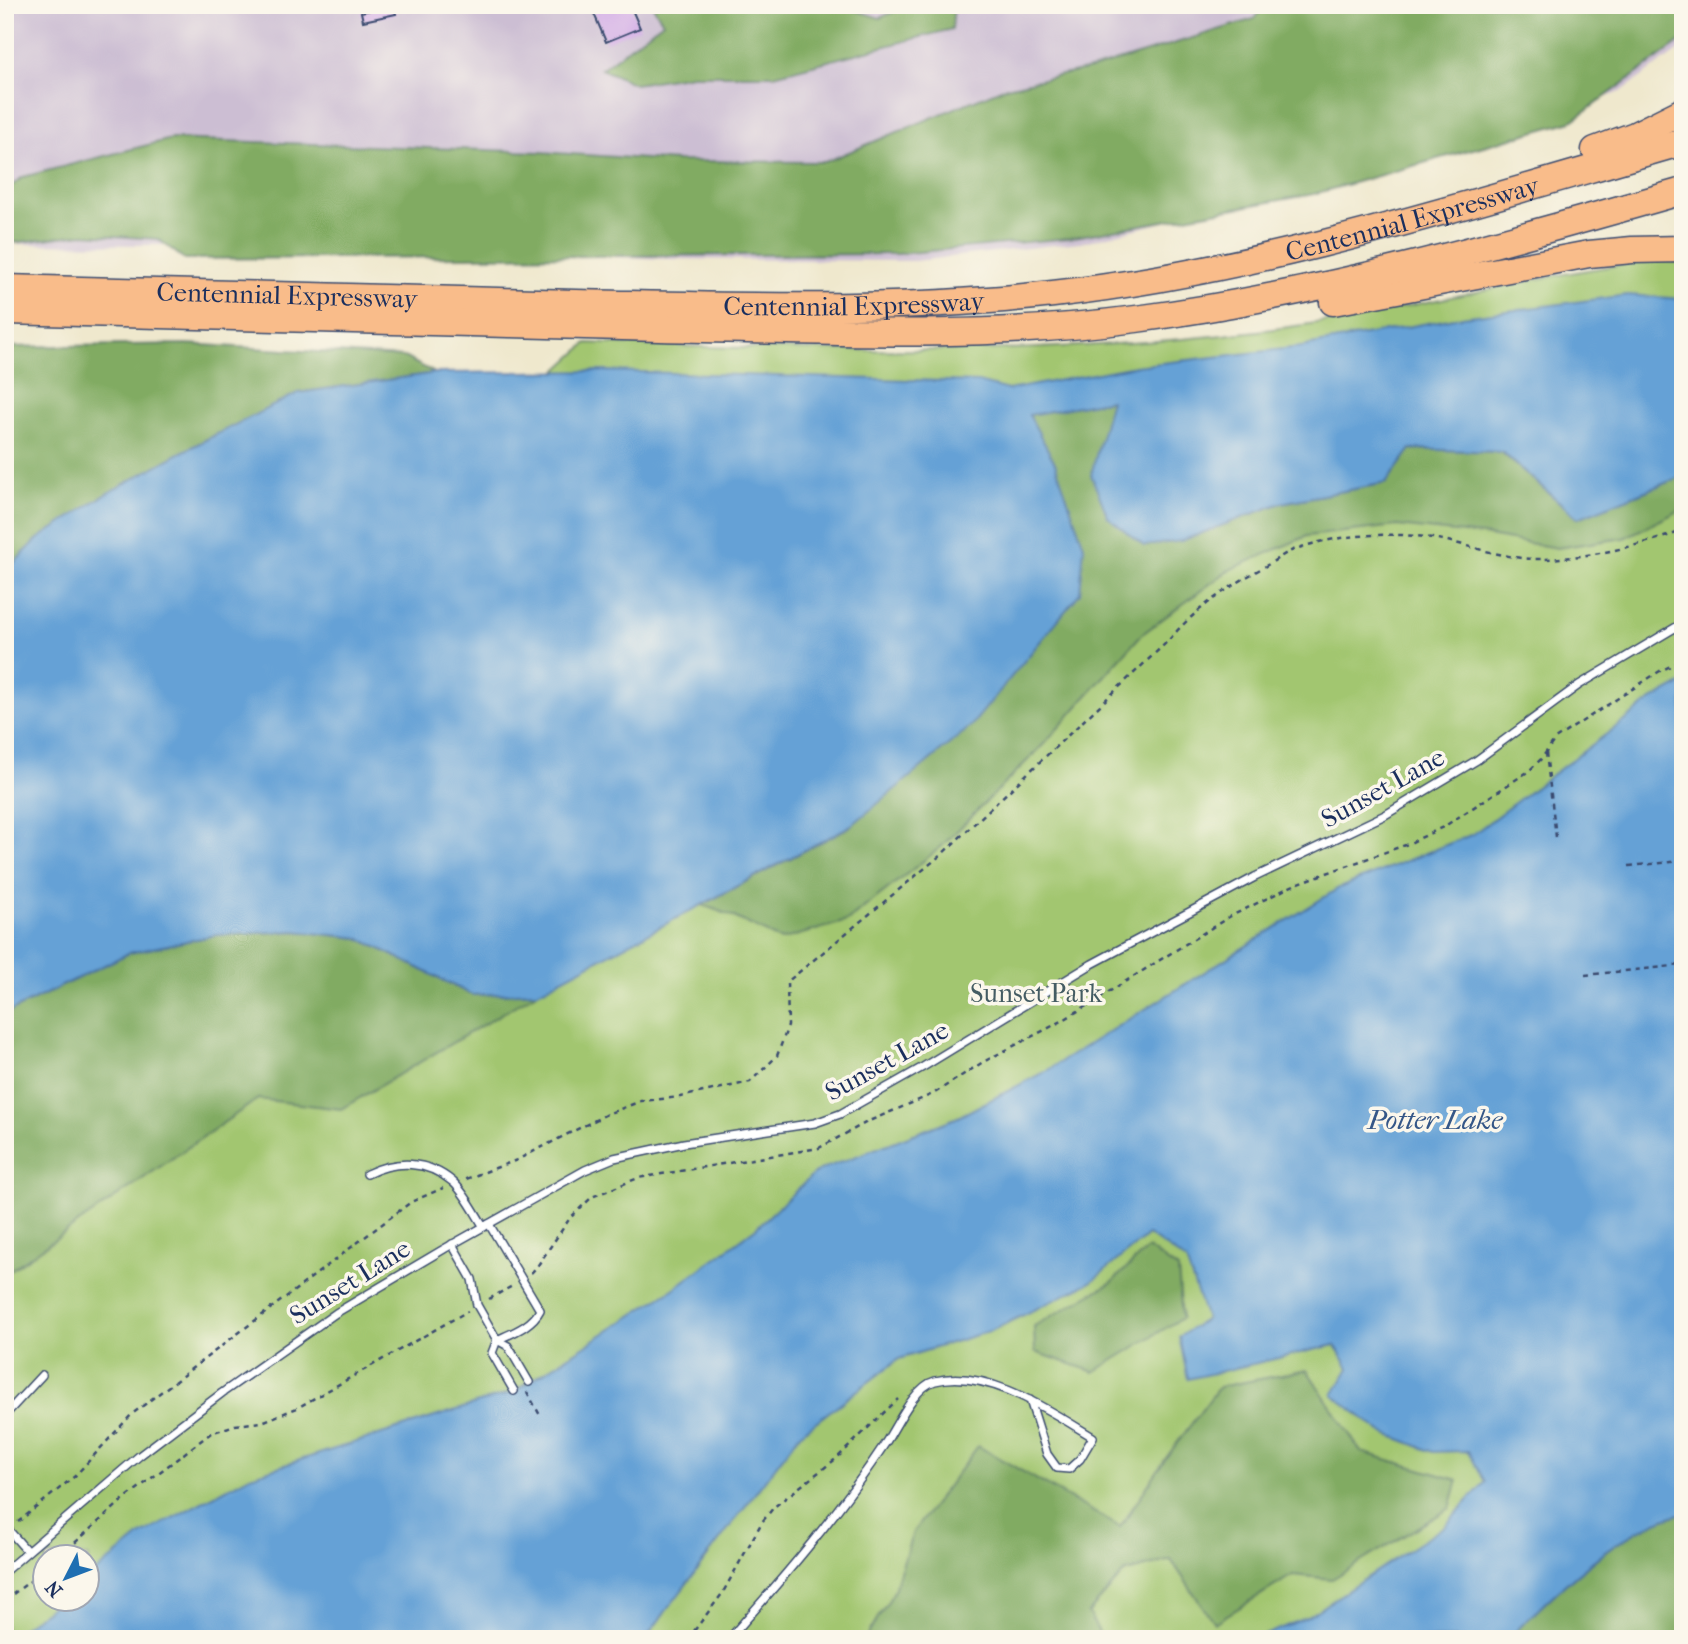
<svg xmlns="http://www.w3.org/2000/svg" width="1688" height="1644" font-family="'IM FELL French Canon',serif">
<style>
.industrial{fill:#ccbed3}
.green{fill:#a2c670;stroke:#5e7a67;stroke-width:2;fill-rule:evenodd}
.forest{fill:#81ab62;stroke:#4e6d60;stroke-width:2}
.water{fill:#65a1d6;stroke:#40689a;stroke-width:2}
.building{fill:#cfa6e6}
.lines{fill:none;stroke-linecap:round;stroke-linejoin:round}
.lane-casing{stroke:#3b4b6f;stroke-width:10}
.highway-casing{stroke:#3b4b6f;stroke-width:29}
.path{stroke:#3b4b6f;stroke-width:2.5;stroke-dasharray:5 5;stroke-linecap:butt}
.lane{stroke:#fff;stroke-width:7}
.highway{stroke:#f9bc8a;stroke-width:26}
.labels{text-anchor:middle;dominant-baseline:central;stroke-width:7;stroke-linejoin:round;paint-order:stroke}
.street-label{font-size:26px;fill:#1b2f5e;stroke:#fbf7ec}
.park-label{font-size:26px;fill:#445c63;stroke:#fbf7ec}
.water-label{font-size:28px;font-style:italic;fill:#355788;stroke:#fbf7ec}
</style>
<rect width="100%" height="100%" fill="#fbf7ec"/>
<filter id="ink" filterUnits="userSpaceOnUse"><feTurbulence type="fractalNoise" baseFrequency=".0143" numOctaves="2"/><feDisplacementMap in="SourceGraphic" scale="14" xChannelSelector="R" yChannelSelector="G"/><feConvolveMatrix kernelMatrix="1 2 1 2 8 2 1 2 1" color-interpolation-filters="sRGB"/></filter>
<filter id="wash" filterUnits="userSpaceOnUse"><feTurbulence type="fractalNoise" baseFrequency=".00686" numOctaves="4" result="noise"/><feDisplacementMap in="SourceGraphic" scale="28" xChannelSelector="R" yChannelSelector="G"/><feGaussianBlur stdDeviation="1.57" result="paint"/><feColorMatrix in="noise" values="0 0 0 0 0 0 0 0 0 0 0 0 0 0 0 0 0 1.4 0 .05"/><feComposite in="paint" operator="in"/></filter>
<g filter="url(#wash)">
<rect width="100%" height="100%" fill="#efe8cd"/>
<polygon class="industrial" points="5,5 1683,5 1683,47 1622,91 1510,136 1088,241 915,261 668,259 294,246 5,244"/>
<path class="green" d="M1661,260l22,3v1376h-1678v-962l130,82 452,-416c239,9 479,16 716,-18 120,-17 237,-53 358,-65zM46,1556h42v42h-42z"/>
<g class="forest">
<polygon points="652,5 839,5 880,18 908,5 954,5 952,29 774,75 692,75 635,84 601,69 663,22"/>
<polygon points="1266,5 1683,5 1683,40 1572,121 1314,194 1069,238 898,254 184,259 158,239 83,234 5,244 5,191 23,177 171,139 540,152 677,161 825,162 1006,87 1095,68 1254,19"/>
<polygon points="186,344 404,357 435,373 298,393 180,453 106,494 38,539 5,572 5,347"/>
<polygon points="1111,400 1181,541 1281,503 1386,483 1411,449 1501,452 1578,518 1683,476 1683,509 1624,538 1557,548 1482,535 1397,526 1307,536 1229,570 1141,635 1044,744 941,847 847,921 781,940 730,915 702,905 853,825 1055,463 1028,415"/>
<polygon points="295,931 359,938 472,995 538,992 341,1109 258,1099 5,1274 5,1014 129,953 216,935"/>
<polygon points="1148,1248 1178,1269 1182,1318 1094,1372 1035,1352 1034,1326 1112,1282"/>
<polygon points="1307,1370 1361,1452 1458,1480 1450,1508 1332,1579 1293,1575 1214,1623 1171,1560 1124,1573 1088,1613 1103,1639 865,1639 893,1593 913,1532 978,1446 1120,1527 1166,1458 1219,1387"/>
<path d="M1683,1513v126h-175c47,-47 110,-110 175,-126z"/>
</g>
<g class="water">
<polygon points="1628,295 1683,299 1683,476 1578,518 1502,452 1411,449 1386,483 1281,503 1181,541 1144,546 1108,517 1091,475 1111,400 1029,415 1055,463 1084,546 1080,593 971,726 852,825 538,992 472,995 359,938 295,931 216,935 129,953 5,1014 5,572 38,539 106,494 180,453 298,393 435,373 607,371 978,382 1008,390 1135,366 1301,347 1454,318"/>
<path d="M1683,683v830c-65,16 -128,79 -175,126h-252l51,-22 138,-91 40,-44 -17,-31 -35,1 -52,-20 -48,-37 16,-27 -14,-23 -147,34 -9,-42 27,-18 -20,-58 -38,-26 -57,47 -98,48 -94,29 -99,75 -155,205h-637l53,-40 27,-1v-20l53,-43 109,-59 263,-84 160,-103 82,-60 62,-58 141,-54 88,-46 293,-183 134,-54 179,-134z"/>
</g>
<g id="blocks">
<g class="building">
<polygon points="394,5 396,14 363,21 361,12"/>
<polygon points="601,5 630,5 640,28 606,42 592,9"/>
</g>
</g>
</g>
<g filter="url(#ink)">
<use href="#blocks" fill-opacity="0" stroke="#3b4b6f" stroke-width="2"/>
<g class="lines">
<g class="lane-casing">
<g id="lane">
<path d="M367,1174c29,-14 60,-14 86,8 12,11 22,31 31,45"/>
<path d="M452,1244l20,35 5,26 20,35c15,-7 35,-14 43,-30l-51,-86"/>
<polyline points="514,1391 492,1353 497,1340 508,1346 529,1382"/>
<polyline points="5,1415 42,1375"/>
<polyline points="5,1526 27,1551"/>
<polyline points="5,1571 139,1456 222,1393 336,1313 444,1249 585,1170 614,1158 684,1143 815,1123 840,1114 923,1067 1092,964 1255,877 1385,815 1477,760 1579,685 1683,623"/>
<path d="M729,1639c56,-63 111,-127 157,-197 11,-17 29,-56 49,-61 52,-14 116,31 158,56l-13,22 -11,10 -12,-1 -10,-14 -17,-54"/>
</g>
</g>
<g class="highway-casing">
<g id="highway">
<polyline points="1595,150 1635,135 1683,111"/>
<path id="s1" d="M5,288c191,4 381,10 571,15 160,3 319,9 477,-9 214,-24 424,-93 630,-152"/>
<polyline points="1333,302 1589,254 1632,250 1683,249"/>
<path d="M5,311c219,5 437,12 655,17 159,3 319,12 476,-9 187,-25 366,-76 547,-128"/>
</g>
</g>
<g class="path">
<polyline points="1546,753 1556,837"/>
<polyline points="1629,866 1683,861"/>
<polyline points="1585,975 1683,965"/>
<path d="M466,1179l51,-19 90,-46 34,-13 39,-4 70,-15 27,-26 11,-30 -1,-44 154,-127 227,-214c26,-31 60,-54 96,-74 9,-5 18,-12 27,-16 40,-17 105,-20 147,-12 35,7 69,21 104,20 48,-1 96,-13 141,-28"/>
<polyline points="531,1273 536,1268 570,1218 592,1197 638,1178 819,1148 869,1121 933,1094 983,1062 1062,1021 1229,917 1296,884 1408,844 1445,826 1529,771 1542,758 1555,739 1660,671 1683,660"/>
<polyline points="489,1299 514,1285"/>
<polyline points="527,1392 541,1417"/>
<polyline points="18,1522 75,1476 132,1414 411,1202 443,1188"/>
<polyline points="60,1556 123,1500 211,1433 235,1425 262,1422 297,1408 468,1311"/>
<polyline points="5,1600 46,1569"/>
<polyline points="688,1639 722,1594 762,1522 774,1507 837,1458 898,1399"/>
</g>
<use href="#lane" class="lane"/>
<use href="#highway" class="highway"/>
</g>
</g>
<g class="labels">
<g class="street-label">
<text stroke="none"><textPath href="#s1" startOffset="1416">Centennial Expressway</textPath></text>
<text stroke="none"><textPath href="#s1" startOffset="282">Centennial Expressway</textPath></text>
<text stroke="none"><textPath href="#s1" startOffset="849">Centennial Expressway</textPath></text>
<text transform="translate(1383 788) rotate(-29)">Sunset Lane</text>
<text transform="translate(887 1061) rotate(-29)">Sunset Lane</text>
<text transform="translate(350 1282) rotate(-32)">Sunset Lane</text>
</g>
<g class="park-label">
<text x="1036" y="993">Sunset Park</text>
</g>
<g class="water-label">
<text x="1435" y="1119">Potter Lake</text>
</g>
</g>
<rect width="1688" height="1644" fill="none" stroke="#fbf7ec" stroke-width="28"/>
<g transform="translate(66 1578) rotate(228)"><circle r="33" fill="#fbf7ec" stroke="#a1a7b3" stroke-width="2"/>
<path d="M0-5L12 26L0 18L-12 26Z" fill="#1f6fb2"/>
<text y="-10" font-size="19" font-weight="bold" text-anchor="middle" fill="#1b2f5e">N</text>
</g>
</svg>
